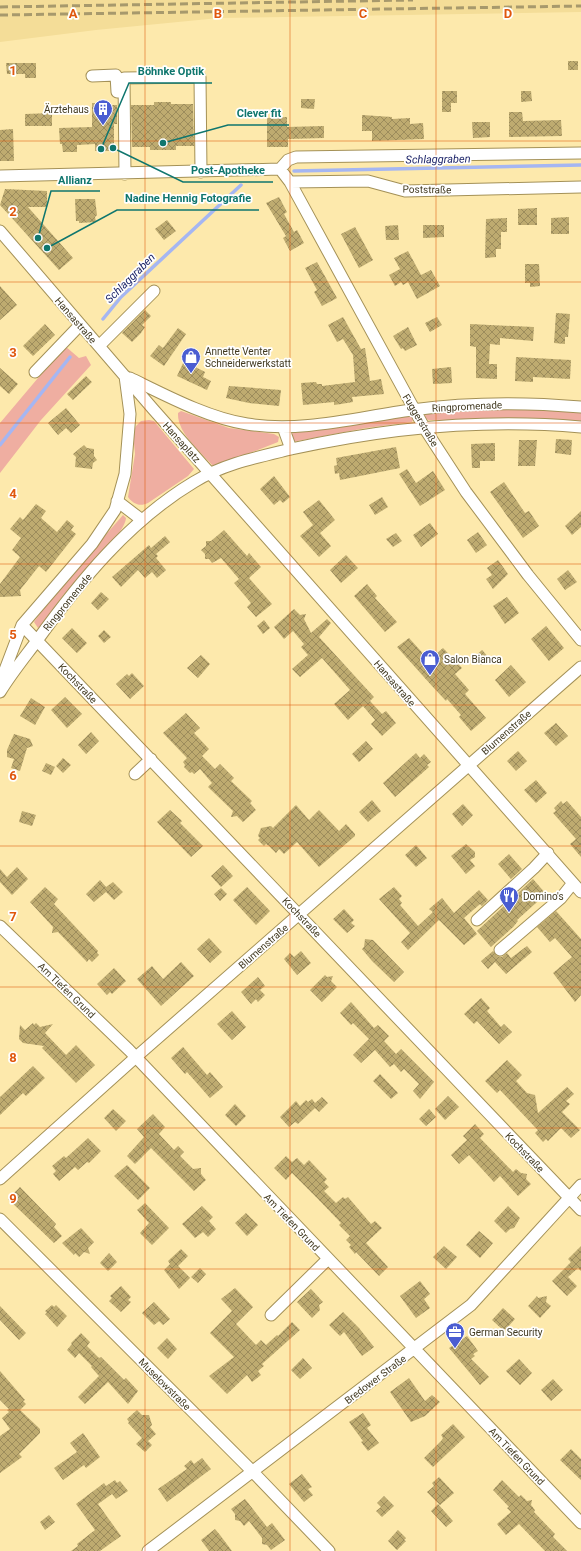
<svg xmlns="http://www.w3.org/2000/svg" width="581" height="1551" font-family="Roboto,sans-serif">
<defs>
<pattern id="building-cross-hatch" width="8" height="8" patternUnits="userSpaceOnUse"><rect width="8" height="8" fill="#beab70"/><path d="M0 0l8 8M0 8l8-8" fill="none" stroke="#9c8c5c"/></pattern>
</defs>
<rect width="100%" height="100%" fill="#fde9ac"/>
<!-- built -->
<path fill="#f4dd98" d="M0 0H581V12L219 18 96 30 0 42Z"/>
<!-- green -->
<path fill="#efaea1" d="M65 346 79 358 86 356 91 365 41 420 0 473V423Z
M490 407 581 411V422L540 419 429 420 425 419V412Z
M181 411 229 428 274 434 279 437 278 442 214 467C201 452 177 433 178 413Z
M410 413 414 418 412 422 366 428 292 442 290 435 293 433Z
M149 420 154 421 194 469 188 476 148 503C140 507 133 504 128 497L135 454 133 432 136 426 141 421Z
M123 515 126 518C125 535 74 583 61 598 54 607 48 617 41 626L38 628 34 622 54 594Z"/>
<g fill="none" stroke-linecap="round" stroke-linejoin="round">
<!-- stream -->
<path stroke="#a5b6f2" stroke-width="3.5" d="M294 171 581 165
M103 319 121 297 241 185
M0 445 70 357"/>
</g>
<!-- building -->
<path fill="url(#building-cross-hatch)" d="M568 61H578V70H568Z
M6 63H36V78H25V74H7Z
M442 91H457V103H451V112H442Z
M521 91H531L532 101 521 102Z
M301 99H315L314 109 301 108Z
M154 102H171V104H193L194 146H176V150H150V147H132L131 105H154Z
M92 103H111V105H117V124H114V151H95V144L77 145V152H63L62 144H60L59 128 92 127Z
M509 112H522L523 121 561 120 562 136 509 137Z
M52 113V126H25V114Z
M362 115 392 117V119L410 118V124L423 123 424 139 372 141V131H362Z
M287 117V127L324 126V138L288 139V147H267V118Z
M472 122H490V137L473 138Z
M13 129 14 161H0V130Z
M5 189 47 191V207H28L73 258 59 270 0 205Z
M279 197 287 212 284 214 294 232 297 230 304 243 290 251 283 238 286 236 266 203Z
M75 199H95L97 215 95 217 96 222 79 223V221H76Z
M537 208V225H518V209Z
M569 217V234H551V218Z
M507 218V232H501V249H496V257L485 258 486 219Z
M167 220 176 231 164 240 155 229Z
M398 225 399 240H386L385 226Z
M423 225H444V237L423 238Z
M355 227 373 260 359 268 341 234Z
M408 251 421 275 431 270 440 286 417 299 408 282 403 285 401 282 395 286 389 275 400 269 394 258Z
M317 262 337 298 322 306 314 292 317 290 305 268Z
M525 264H539L540 286 530 287V283H525Z
M0 286 17 305 0 320Z
M145 310 151 316 142 325 145 327 141 333 132 342 122 333Z
M556 313 570 314 568 337H565V344L554 343Z
M343 317 361 349 365 348 370 381 381 379 384 394 352 397 353 402 341 404 334 405V402L303 405 301 383 316 382 317 384H322V386L355 382 353 355 343 339 337 342 328 325Z
M437 317 442 325 430 332 425 323Z
M45 324 55 335 33 356 23 346Z
M470 324 534 327 533 341 500 338V345L490 344 489 364H497V379L476 378V347L470 346Z
M408 327 417 345 405 351 403 348 401 349 393 336Z
M178 328 186 334 164 366 150 356 159 345 163 348Z
M516 357 571 360 570 379 533 377V382L515 381Z
M184 361 205 372 203 377 211 381 207 390 177 376Z
M451 367 452 383 433 384 432 369Z
M0 368 18 384 9 394 0 386Z
M86 376 92 382 73 400 67 394Z
M229 386 281 390 279 406 249 403 226 398Z
M66 408 80 425 71 433 66 428 58 435 48 423Z
M556 439 572 440 571 455 555 453Z
M519 440H537L535 466H518Z
M495 443V461H480V468H472L471 444Z
M84 445 87 448 94 449V456L97 460 93 463 92 469 75 467 76 457 73 454Z
M396 447 400 468 340 480 339 473 335 474 334 466 337 465 336 458Z
M407 469 416 483 433 471 445 490 420 506 399 474Z
M274 476 290 497 283 503 280 500 274 505 260 489Z
M504 482 525 513 529 511 539 526 523 538 490 492Z
M382 497 388 507 375 515 369 505Z
M319 500 335 520 320 533 331 546 319 557 300 536 313 525 303 512Z
M36 504 46 511 41 518 57 532 67 520 74 526 71 530 76 534 46 572 39 566 20 590 21 596 0 597V584L20 557 12 550 21 538 10 529 20 517 23 520Z
M581 511V527L572 535 565 526Z
M430 523 438 534 421 547 413 535Z
M224 530 247 556 249 553 261 567 249 578 272 604 256 617 247 607 251 603 234 583 239 579 221 558 212 563 209 559H205V554L201 550 206 546V541H211Z
M478 532 487 545 476 553 467 540Z
M396 533 402 541 393 547 386 539Z
M165 536 170 542 156 554 158 556 156 558 166 570 157 578 152 572 145 578 138 570 121 587 112 577 149 545 151 548Z
M346 555 358 568 341 583 330 570Z
M498 560 508 574 493 589 486 579 492 575 487 568Z
M568 570 577 582 565 590 557 579Z
M367 584 377 596 375 598 397 622 385 632 354 596Z
M101 592 109 599 98 610 91 603Z
M507 597 519 613 505 624 493 606Z
M294 609 300 615 306 614 304 619 311 633 327 619 331 623 319 637 374 697 370 701 382 714 386 711 396 723 382 736 371 724 375 720 363 706 348 720 334 704 350 690 322 658 300 677 292 669 308 655 301 647 304 644 293 631 284 639 274 627Z
M264 620 270 628 263 634 257 626Z
M546 626 564 648 549 661 531 639Z
M72 628 87 643 77 653 62 638Z
M104 630 111 637 104 643 98 636Z
M409 638 429 660 443 648 462 668 455 674 469 690 465 694 486 718 471 731 459 717 461 715 447 699 446 701 432 686 397 647Z
M482 650 489 658 481 665 474 657Z
M201 655 210 664 198 678 187 668Z
M511 665 526 682 509 697 495 680Z
M132 673 144 686 130 699 116 684 127 674 129 676Z
M65 697 82 714 67 728 51 710Z
M31 698 45 707 35 725 20 716Z
M186 713 200 728 194 733 209 749 202 756 215 769 220 764 234 778 231 781 252 801 250 803 256 810 243 822 237 816 231 817 233 811 208 787 212 783 200 769 194 774 192 772 190 773 184 767 185 765 183 762 187 758 163 733Z
M556 723 568 736 556 746 544 733Z
M91 732 99 741 86 754 78 745Z
M14 734 30 739 33 746 27 748 20 771 11 768 14 759 7 757V750Z
M366 741 373 749 359 762 352 754Z
M518 751 527 761 516 771 507 761Z
M416 753 420 758 424 754 431 762 427 765 429 767 395 797 383 783Z
M63 758 71 765 63 773 56 766Z
M46 763 55 767 51 775 42 771Z
M536 780 547 793 536 803 524 790Z
M372 800 381 811 368 822 359 812Z
M561 801 563 804 567 801 581 817V857L570 844 576 839 553 813 556 811 554 808Z
M463 804 473 815 462 826 452 814Z
M296 805 309 820 319 810 339 831 346 824 355 834V836L319 867 297 842 284 854 279 849 276 853 269 846 266 844 264 846 258 840 260 838 258 836 261 828 271 826 273 828Z
M170 810 182 821 180 823 203 846 191 857 157 822Z
M22 811 36 815 32 826 19 822Z
M466 844 475 852V857L470 860 475 866 466 874 451 856Z
M416 845 427 858 416 867 405 855Z
M509 854 522 869 511 879 498 864Z
M223 865 233 876 221 887 211 876Z
M17 867 28 879 12 895 0 882V869L7 877Z
M533 879 546 894 517 920 518 921 513 927 491 947 477 931Z
M100 880 106 887 113 882 123 892 114 900 106 892 94 902 86 894Z
M45 887 58 899 54 904 98 951 97 953 99 955 92 962 89 959 87 962 58 932 52 933 53 927 30 902Z
M247 887 270 911 256 925 233 900Z
M394 887 402 896 399 899 402 903 400 905 418 926 433 912 429 909 442 898 454 913 479 890 488 900 482 906 480 904 464 918 477 934 464 945 439 920 408 950 401 942 410 933 379 899Z
M221 888 227 894 220 901 214 894Z
M344 909 354 920 351 923 355 926 347 933 333 919Z
M556 911 581 939V995L575 1002 553 973 572 957 555 938 550 942 537 927Z
M209 938 222 952 210 963 197 949Z
M365 939 373 940 404 972 394 982 372 961 362 949 364 947Z
M527 946 532 952 506 974 495 962 488 969 481 961 493 951 497 956 502 957 507 953 511 958Z
M301 951 311 963 297 975 284 959 290 953 294 957Z
M181 962 194 976 161 1006 137 979 152 966 163 979Z
M114 968 126 981 112 994 110 992 107 995 97 984Z
M325 975 327 977 333 976 331 981 337 987 322 1002 310 990Z
M258 977 265 986 260 990 265 995 258 1002 256 999 251 1004 241 992Z
M481 998 490 1008 487 1011 501 1027 504 1024 512 1032 499 1044 477 1021 474 1024 464 1014Z
M351 1002 374 1028 378 1025 389 1036 384 1041 396 1054 401 1049 434 1082 420 1099 413 1091 419 1084 404 1069 401 1072 394 1064 390 1067 375 1050 361 1063 353 1055 369 1039 353 1023 351 1025 340 1013Z
M232 1011 246 1027 232 1040 217 1024Z
M33 1023 34 1025 36 1023 40 1027 53 1024 45 1033 66 1055 76 1045 95 1065 76 1083 42 1048 44 1046 23 1043 19 1039 20 1025 25 1030Z
M183 1047 207 1075 210 1072 223 1087 210 1098 187 1072 185 1074 171 1058Z
M507 1060 522 1075 516 1081 527 1093 535 1095 538 1113 567 1087 574 1094 566 1101 570 1104 562 1112 580 1130 571 1138 561 1128 548 1141 546 1139 543 1142 535 1133 538 1130 535 1127 500 1090 497 1093 485 1081Z
M33 1066 45 1078 26 1096 23 1093 0 1115V1097Z
M380 1074 398 1093 391 1099 373 1081Z
M448 1096 459 1107 445 1120 435 1109Z
M322 1097 328 1103 319 1112 315 1108 298 1124 295 1122 289 1127 280 1117 296 1101 300 1106 306 1100 308 1102 312 1099 315 1103Z
M235 1104 246 1116 236 1126 225 1115Z
M113 1109 126 1121 116 1131 104 1118Z
M429 1109 436 1117 426 1126 419 1119Z
M153 1114 165 1127 159 1134 174 1150 178 1146 184 1152 180 1156 193 1169 201 1168V1174L206 1180 194 1191 151 1148 135 1164 127 1156 144 1137 137 1129Z
M475 1124 484 1134 480 1138 513 1172 516 1169 521 1173 527 1174 526 1179 531 1184 518 1196 500 1176 494 1182 469 1155 459 1164 451 1155 467 1140 463 1136Z
M88 1138 101 1151 89 1163 87 1162 78 1170 75 1167 59 1181 53 1174 56 1171 52 1166 64 1156 66 1158Z
M286 1156 292 1162 297 1158 304 1165 309 1160 327 1179 324 1182 329 1187 324 1191 336 1203 343 1197 345 1199 348 1197 371 1224 375 1221 382 1228 366 1243 388 1267 379 1276 356 1252 355 1254 349 1247 351 1245 346 1240 350 1236 339 1225 341 1223 317 1198 292 1173 286 1180 274 1168Z
M127 1165 150 1188 138 1200 114 1176Z
M20 1187 56 1224 54 1227 62 1236 54 1243 8 1199Z
M145 1203 169 1228 152 1245 140 1233 149 1223 137 1210Z
M202 1206 213 1217 209 1221 216 1229 208 1237 203 1232 195 1238 182 1224Z
M508 1206 520 1218 514 1228 510 1229 506 1233 494 1221Z
M246 1213 258 1225 247 1236 235 1223Z
M81 1228 94 1242 88 1248 90 1254 84 1252 79 1257 75 1253 74 1255 62 1243Z
M479 1231 493 1243 480 1258 466 1245Z
M444 1246 457 1257 446 1269 433 1257Z
M581 1246V1271L578 1268 568 1277 577 1286 567 1296 552 1281 571 1262 568 1259Z
M181 1249 188 1256 178 1266 190 1278 179 1289 164 1270 170 1264 168 1261Z
M109 1253 117 1262 108 1271 100 1263Z
M200 1268 206 1274 198 1283 191 1277Z
M420 1281 430 1294 424 1299 430 1308 416 1318 400 1296Z
M121 1286 131 1297 128 1300 131 1302 121 1312 109 1301 112 1298 110 1296Z
M235 1288 253 1307 236 1324 256 1345 261 1340 266 1345 277 1335 278 1336 292 1322 300 1330 262 1364 264 1366 258 1371 261 1375 252 1382 247 1375 227 1394 209 1376 234 1357 210 1333 232 1311 221 1299Z
M311 1289 323 1302 319 1305 320 1310 312 1318 297 1302Z
M537 1296 538 1298 547 1296 546 1302 551 1306 540 1318 528 1306Z
M154 1302 170 1319 163 1325 159 1321 154 1325 142 1313Z
M52 1305 54 1307 56 1305 67 1316 57 1327 45 1314 47 1313 45 1311Z
M0 1306 26 1333 19 1340 0 1320Z
M503 1308 515 1319 504 1331 492 1320Z
M343 1312 359 1328 374 1347 362 1356 344 1332 340 1336 329 1325Z
M81 1333 90 1342 87 1346 99 1358 101 1357 124 1380 126 1378 138 1391 128 1404 108 1382 85 1404 78 1397 99 1376 91 1367 92 1366 79 1353 75 1358 67 1350 72 1344 71 1343Z
M467 1336 478 1351 473 1354 475 1356 471 1359 489 1377 480 1385 449 1348Z
M167 1338 177 1349 168 1359 157 1348Z
M303 1358 312 1368 300 1379 291 1370Z
M519 1359 532 1373 520 1385 506 1371Z
M0 1371 25 1400 23 1401 26 1404 20 1410 40 1429V1433L19 1454 22 1457 0 1473V1436L10 1429 2 1418 9 1412 7 1410 9 1409 0 1400Z
M409 1378 425 1401 432 1395 440 1402 425 1416 411 1422 390 1392Z
M553 1379 563 1390 551 1401 541 1390Z
M137 1410 142 1415H149L152 1425 150 1427 156 1434 148 1441 152 1445 145 1452 136 1444 142 1438 128 1423 129 1422 127 1419Z
M363 1413 371 1425 367 1428 379 1443 368 1451 361 1442 363 1441 349 1422Z
M453 1424 465 1437 433 1467 424 1458 441 1441 443 1438 441 1435Z
M83 1433 100 1457 86 1468 84 1465 63 1480 54 1468 77 1452 70 1443Z
M571 1449 581 1459V1480L560 1460Z
M202 1458 211 1469 167 1502 158 1489 187 1469 184 1466 191 1460 194 1464Z
M302 1474 312 1487 308 1489 313 1495 304 1502 289 1484Z
M439 1477 454 1493 440 1505 427 1492 434 1486 432 1483Z
M115 1480 117 1483 120 1481 128 1491 116 1499 112 1494 98 1504 121 1536 100 1551H71L78 1546 77 1544 95 1530 76 1504 104 1483 106 1486Z
M502 1480 519 1497 521 1495 527 1501 532 1500 531 1505 535 1510 534 1512 555 1534 553 1537 567 1551H545L519 1524 506 1535 497 1524 511 1512 507 1508 509 1507 493 1490Z
M384 1496 394 1506 382 1517 376 1511 381 1507 377 1503Z
M245 1499 267 1527 272 1523 285 1540 271 1550 267 1545 262 1544V1538L249 1521 244 1526 240 1521 235 1520V1514L231 1509Z
M438 1504 453 1521 446 1527 431 1511Z
M49 1515 55 1522 45 1530 40 1522Z
M215 1529 220 1535 232 1551H209L201 1540Z
M398 1530 406 1538 404 1540 406 1541 397 1550 388 1541Z"/>
<g fill="none" stroke-linecap="round" stroke-linejoin="round">
<defs>
<path id="minor" d="M92 76 116 75 117 92
M280 169 290 182 425 429 466 492 528 575 581 640
M125 174 124 78 200 77 201 172
M0 176 280 169 288 160 296 157 581 153
M290 182 368 181 405 191 581 187
M0 231 153 409 581 892
M99 346 154 291
M35 372 80 325
M130 378C165 395 208 418 247 424 302 433 358 417 412 410 469 402 524 402 581 407
M283 427 291 449
M117 501 142 520
M22 625 581 1210
M0 683 22 625 92 544 115 510 125 474 130 414 125 376
M0 692C11 674 24 658 36 642 80 581 129 521 194 482 223 464 258 457 291 449 386 428 484 418 581 427
M135 774 151 759
M477 920 534 868 548 853
M0 926 129 1050 581 1523
M500 950 561 898 573 883
M0 1179 136 1057 581 667
M0 1219 252 1471 329 1551
M271 1315 328 1259
M148 1551 471 1305 581 1185"/>
</defs>
<!-- minor casing -->
<use href="#minor" stroke="#a49157" stroke-width="13"/>
<!-- minor -->
<use href="#minor" stroke="#fff" stroke-width="11"/>
<!-- rail -->
<path stroke="#a7996c" stroke-width="3" stroke-dasharray="8 4" stroke-linecap="butt" d="M0 7 413 0
M0 15 581 6"/>
</g>
<!-- grid -->
<path fill="none" stroke="#e0570d" stroke-width="1" stroke-opacity="0.55" d="M145 0V1551M290 0V1551M436 0V1551M0 141H581M0 282H581M0 423H581M0 564H581M0 705H581M0 846H581M0 987H581M0 1128H581M0 1269H581M0 1410H581"/>
<!-- icons -->
<defs>
<symbol id="building-pin" viewBox="-11 -11 22 30"><path d="M0 17L-7.5 6A9.5 9.5 0 1 1 7.5 6Z" fill="#4a5dd1" stroke="#fff"/><path d="M-4-6H4V6H1V3H-1V6H-4ZM-2.5-4.3h1.7v1.8h-1.7ZM.8-4.3h1.7v1.8H.8ZM-2.5-1h1.7V.8h-1.7ZM.8-1h1.7V.8H.8Z" fill="#fff"/></symbol>
<symbol id="shop-pin" viewBox="-11 -11 22 30"><path d="M0 17L-7.5 6A9.5 9.5 0 1 1 7.5 6Z" fill="#4a5dd1" stroke="#fff"/><path d="M-5-2.5h2.3a2.7 3.5 0 0 1 5.4 0H5L5.5 6h-11ZM-1.5-2.5h3a1.5 2.3 0 0 0-3 0Z" fill="#fff"/></symbol>
<symbol id="restaurant-pin" viewBox="-11 -11 22 30"><path d="M0 17L-7.5 6A9.5 9.5 0 1 1 7.5 6Z" fill="#4a5dd1" stroke="#fff"/><path d="M-5-6h1v4h1v-4h1v4h1v-4h1v5L-1.5 .5V6h-2V.5L-5-1ZM5-6V6H3V1.5H1.5Q1.5-4 5-6Z" fill="#fff"/></symbol>
<symbol id="office-pin" viewBox="-11 -11 22 30"><path d="M0 17L-7.5 6A9.5 9.5 0 1 1 7.5 6Z" fill="#4a5dd1" stroke="#fff"/><path d="M-6-3h4V-5.5h4V-3h4V5H-6ZM-1-4.5V-3h2v-1.5ZM-6 0V1H6V0Z" fill="#fff"/></symbol>
</defs>
<g fill-rule="evenodd">
<use href="#building-pin" x="92" y="98" width="22" height="30"/>
<use href="#shop-pin" x="180" y="346" width="22" height="30"/>
<use href="#shop-pin" x="419" y="648" width="22" height="30"/>
<use href="#restaurant-pin" x="498" y="885" width="22" height="30"/>
<use href="#office-pin" x="444" y="1321" width="22" height="30"/>
</g>
<g text-anchor="middle" stroke-width="3.5" stroke-linejoin="round" paint-order="stroke">
<!-- poi labels -->
<g font-size="10" fill="#413920" stroke="#fff" text-anchor="start">
<text x="89" y="113" text-anchor="end">Ärztehaus</text>
<text x="205" y="355">Annette Venter<tspan x="205" dy="12">Schneiderwerkstatt</tspan></text>
<text x="444" y="663">Salon Bianca</text>
<text x="523" y="900">Domino's</text>
<text x="469" y="1336">German Security</text>
</g>
<!-- street labels -->
<g font-size="10" fill="#413920" stroke="#fff">
<text transform="translate(427 189) rotate(1)" y="4">Poststraße</text>
<text transform="translate(76 320) rotate(49)" y="4">Hansastraße</text>
<text transform="translate(467 406) rotate(-3)" y="4">Ringpromenade</text>
<text transform="translate(421 420) rotate(59)" y="4">Fuggerstraße</text>
<text transform="translate(182 442) rotate(48)" y="4">Hansaplatz</text>
<text transform="translate(67 602) rotate(-51)" y="4">Ringpromenade</text>
<text transform="translate(78 683) rotate(46)" y="4">Kochstraße</text>
<text transform="translate(395 683) rotate(49)" y="4">Hansastraße</text>
<text transform="translate(506 732) rotate(-41)" y="4">Blumenstraße</text>
<text transform="translate(302 917) rotate(46)" y="4">Kochstraße</text>
<text transform="translate(263 946) rotate(-41)" y="4">Blumenstraße</text>
<text transform="translate(67 990) rotate(44)" y="4">Am Tiefen Grund</text>
<text transform="translate(525 1152) rotate(46)" y="4">Kochstraße</text>
<text transform="translate(292 1222) rotate(46)" y="4">Am Tiefen Grund</text>
<text transform="translate(375 1379) rotate(-37)" y="4">Bredower Straße</text>
<text transform="translate(165 1384) rotate(45)" y="4">Muselowstraße</text>
<text transform="translate(517 1456) rotate(46)" y="4">Am Tiefen Grund</text>
</g>
<!-- water labels -->
<g font-size="11" font-style="italic" fill="#1d2569" stroke="#fff">
<text transform="translate(438 159) rotate(-1)" y="4">Schlaggraben</text>
<text transform="translate(130 278) rotate(-45)" y="4">Schlaggraben</text>
</g>
</g>
<g font-size="13" text-anchor="middle" font-weight="bold" fill="#e0570d" stroke="#fff" stroke-width="3.5" stroke-linejoin="round" paint-order="stroke">
<text x="73" y="18">A</text>
<text x="218" y="18">B</text>
<text x="363" y="18">C</text>
<text x="508" y="18">D</text>
<text x="13" y="75">1</text>
<text x="13" y="216">2</text>
<text x="13" y="357">3</text>
<text x="13" y="498">4</text>
<text x="13" y="639">5</text>
<text x="13" y="780">6</text>
<text x="13" y="921">7</text>
<text x="13" y="1062">8</text>
<text x="13" y="1203">9</text>
</g>
<!-- callouts -->
<path fill="none" stroke="#0f766e" stroke-width="1.5" d="M101 149L129 83H212M163 143L228 125H289M113 148L183 182H273M38 238L51 191H100M47 248L117 210H259"/>
<g fill="#0f766e" stroke="#fff" stroke-width="1.5">
<circle cx="101" cy="149" r="4"/>
<circle cx="163" cy="143" r="4"/>
<circle cx="113" cy="148" r="4"/>
<circle cx="38" cy="238" r="4"/>
<circle cx="47" cy="248" r="4"/>
</g>
<g font-size="11" text-anchor="middle" font-weight="bold" fill="#0f766e" stroke="#fff" stroke-width="3.5" stroke-linejoin="round" paint-order="stroke">
<text x="171" y="75">Böhnke Optik</text>
<text x="259" y="117">Clever fit</text>
<text x="228" y="174">Post-Apotheke</text>
<text x="75" y="184">Allianz</text>
<text x="188" y="202">Nadine Hennig Fotografie</text>
</g>
</svg>
